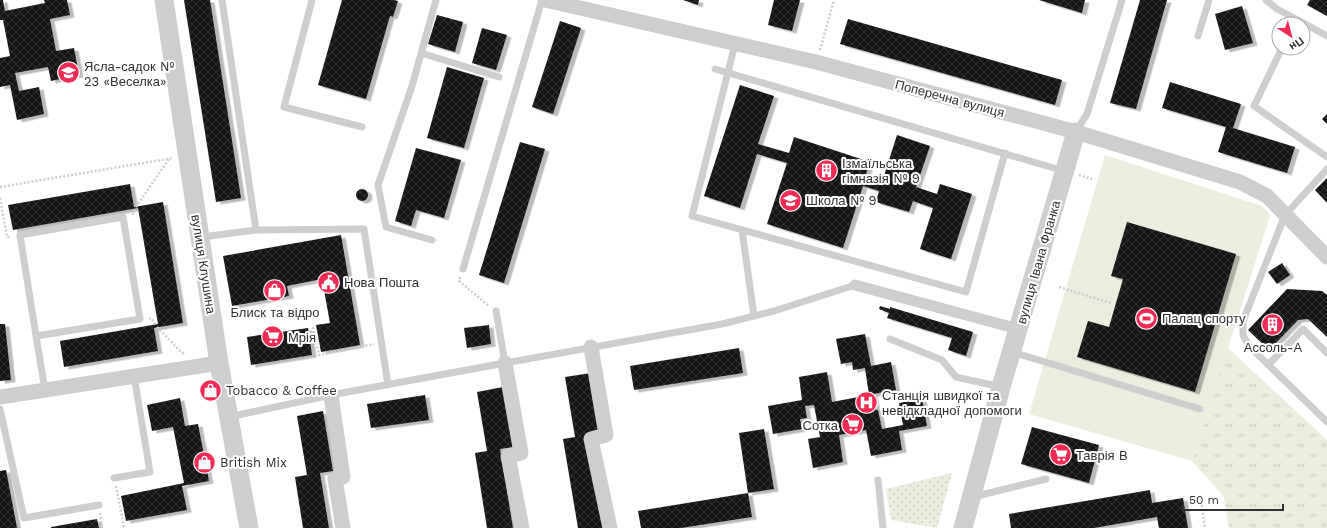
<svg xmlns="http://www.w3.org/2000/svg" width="1327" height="528" font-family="'Work Sans',sans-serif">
<defs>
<pattern id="grass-tufts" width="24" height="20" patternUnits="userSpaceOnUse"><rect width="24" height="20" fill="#e9eede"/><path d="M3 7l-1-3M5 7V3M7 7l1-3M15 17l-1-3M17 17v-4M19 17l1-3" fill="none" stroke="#c8cdbf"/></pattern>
<pattern id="park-dots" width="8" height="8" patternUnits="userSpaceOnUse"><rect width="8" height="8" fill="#e9eede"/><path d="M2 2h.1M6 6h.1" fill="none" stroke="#c8cdbf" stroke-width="1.8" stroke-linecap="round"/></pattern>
<pattern id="building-cross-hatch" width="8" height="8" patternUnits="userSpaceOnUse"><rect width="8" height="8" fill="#181818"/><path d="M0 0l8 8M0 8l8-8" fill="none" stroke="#313131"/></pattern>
<filter id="shadow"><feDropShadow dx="4.5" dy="2.5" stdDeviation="0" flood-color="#0004"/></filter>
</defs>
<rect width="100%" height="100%" fill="#fff"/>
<!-- grass -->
<path fill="url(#grass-tufts)" d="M1227 347 1327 440V528H1229L1224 497 1192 461Z"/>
<!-- park -->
<path fill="url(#park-dots)" d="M952 473 937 528 891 520 886 489Z"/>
<!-- garden -->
<path fill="#e9eede" d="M1105 155 1259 205 1266 210 1270 216 1192 461 1029 414Z"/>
<!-- building -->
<path fill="url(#building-cross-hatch)" filter="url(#shadow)" d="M0 0H3L5 11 45 3 44 0H67L70 15 50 19 56 51 74 48 79 75 51 81 48 67 15 73 19 91 39 87 44 114 17 120 10 85 0 87V58L10 56 3 20H0Z
M184 0H210L241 198 216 202Z
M342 0H394L398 1 393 17 390 16 366 99 318 85Z
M683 0H699L698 5Z
M774 0H800L792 31 768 25Z
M1039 0H1085L1082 13Z
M1140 0H1167L1136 109 1110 103Z
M1310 0H1327V16L1307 5Z
M1242 6 1253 43 1225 50 1215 14Z
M437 15 463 22 455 52 428 44Z
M848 19 1062 80 1055 105 840 44Z
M560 21 581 28 553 114 532 107Z
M482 28 507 35 496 70 472 63Z
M447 67 484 78 464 148 427 138Z
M1170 82 1241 104 1233 128 1295 147 1287 173 1218 152 1226 127 1162 108Z
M740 85 774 96 758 144 789 153 794 137 870 162 865 177 882 182 897 135 930 146 916 187 937 194 940 184 972 194 951 259 920 249 933 208 913 201 909 212 876 202 879 191 863 186 843 248 767 224 787 163 757 154 740 208 704 196Z
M1327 114V124L1322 119Z
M520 142 545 149 504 283 479 275Z
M416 148 461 160 444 218 416 210 411 226 395 221Z
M1327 178V203L1315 190Z
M130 184 134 207 163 202 183 323 154 328 158 351 64 367 60 341 158 324 138 208 13 230 8 205Z
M356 195a6 6 0 1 1 12 0a6 6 0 1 1-12 0Z
M1127 222 1236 254 1195 392 1077 357 1088 321 1109 327 1123 279 1111 276Z
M341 235 360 345 321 352 316 325 330 323 322 279 287 286 289 296 232 306 223 256Z
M1282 263 1290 275 1277 284 1268 272Z
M1287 289 1322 291 1327 295V337L1308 319 1298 320 1269 350 1248 330Z
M880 306 890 309V307L973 332 966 356 948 350 952 338 887 318 889 313 879 309Z
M0 324H5L11 380 0 381Z
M489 325 491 344 467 348 464 328Z
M308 328 312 355 251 365 247 337Z
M865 334 871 366 891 362 896 390 873 394 876 410H878L882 429 903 425 899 403 922 399 927 426 899 431 902 450 871 456 866 430 839 435 843 462 813 468 808 439 820 437 814 405 805 406 807 418 800 419 802 429 773 434 768 406 802 400 799 377 827 372 832 402 869 395 865 368 853 370 852 362 841 364 836 339Z
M739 348 743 373 634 390 630 366Z
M591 373 601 432 587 434 603 528H578L563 439 575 437 565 377Z
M503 387 513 447 500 449 513 528H487L475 453 487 451 477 392Z
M425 395 429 420 371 428 367 404Z
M180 398 185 426 198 424 209 481 182 486 187 510 126 521 121 496 184 483 173 427 152 431 147 405Z
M323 411 333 471 320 473 329 528H303L295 477 307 475 297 416Z
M1032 427 1099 445 1089 483 1021 464Z
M764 429 774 489 748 493 739 433Z
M6 470 15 517 17 528H0V471Z
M1150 490 1152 503 1183 498 1188 528H1159L1157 517 1094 528H1011L1009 514Z
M748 493 752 517 681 528H641L638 511Z
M97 519 99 528H51V527Z"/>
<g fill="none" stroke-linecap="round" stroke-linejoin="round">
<!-- path -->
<path stroke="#cecece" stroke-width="2.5" stroke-dasharray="2 2" stroke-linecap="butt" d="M820 50 834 0
M1079 175 1092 179
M0 187 173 158
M0 198 7 237H10
M136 207 169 159
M132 214H134L136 209
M460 277 459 281 489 306
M1059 287 1111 303
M149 319 151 318 156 325
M157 327 182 353H185
M313 327 319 355 374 344
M116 486 124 527 126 528
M1201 501 1205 528
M100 513 102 528"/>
<!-- service -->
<path stroke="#cecece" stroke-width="7" d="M222 0 256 230
M312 0 284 107 362 127
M1266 0 1277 9 1296 19
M1293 24 1296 19 1327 36
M1198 36 1209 0
M735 44 692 216 966 292 1005 153
M1282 48 1254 106 1327 157
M421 53 499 77
M715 69 1064 171
M1076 131 1087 114 1122 0
M1327 169 1285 215 1243 321V335L1249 346 1327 422
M742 230 754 316
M202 237 256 230 364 229 388 385
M432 240 386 227 378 185 412 86 436 0
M463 269 542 0
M496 311 505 363
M36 336 140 319 123 217 20 235 36 336 45 390
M890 339 942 360 956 377 1001 387
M1012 352 1200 409
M1268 365 1303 329 1327 353
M0 409 24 518 99 505
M229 417 331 395 505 363 722 324 774 311 855 285
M114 478 150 472 134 376
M878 480 883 528
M973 497 1046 479"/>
<!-- pedestrian -->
<path stroke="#cecece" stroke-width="11" d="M855 285 1018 329"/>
<!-- minor -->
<path stroke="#cecece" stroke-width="15" d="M545 0 816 62 1076 132 1240 182 1267 196 1327 257
M591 347 606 435 591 439 610 528
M505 363 521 453 508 456 522 528
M331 395 343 477 335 479 343 528
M0 397 219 363"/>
<!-- tertiary -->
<path stroke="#cecece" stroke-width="19" d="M164 0 219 363 249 528
M963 528 1001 387 1076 132"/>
</g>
<!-- icons -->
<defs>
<symbol id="school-disc" viewBox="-11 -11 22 22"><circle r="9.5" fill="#f02b55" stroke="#fff"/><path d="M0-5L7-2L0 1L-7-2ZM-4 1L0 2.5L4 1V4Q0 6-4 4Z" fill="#fff"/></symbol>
<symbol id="building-disc" viewBox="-11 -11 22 22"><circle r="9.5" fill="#f02b55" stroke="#fff"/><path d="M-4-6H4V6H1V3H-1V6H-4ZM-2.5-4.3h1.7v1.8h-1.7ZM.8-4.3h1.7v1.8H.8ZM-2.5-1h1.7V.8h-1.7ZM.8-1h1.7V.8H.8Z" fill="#fff"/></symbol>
<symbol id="civic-disc" viewBox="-11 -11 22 22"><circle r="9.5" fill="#f02b55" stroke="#fff"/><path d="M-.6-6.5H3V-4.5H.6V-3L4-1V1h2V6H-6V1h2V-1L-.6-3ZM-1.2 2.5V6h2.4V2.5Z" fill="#fff"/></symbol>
<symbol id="shop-disc" viewBox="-11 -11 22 22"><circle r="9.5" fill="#f02b55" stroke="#fff"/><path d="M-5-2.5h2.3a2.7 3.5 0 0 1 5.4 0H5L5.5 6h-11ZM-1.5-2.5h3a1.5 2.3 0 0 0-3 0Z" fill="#fff"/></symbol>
<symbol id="stadium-disc" viewBox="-11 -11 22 22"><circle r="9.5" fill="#f02b55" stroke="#fff"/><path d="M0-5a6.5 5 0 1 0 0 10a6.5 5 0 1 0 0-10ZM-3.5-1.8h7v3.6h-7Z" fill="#fff"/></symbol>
<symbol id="supermarket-disc" viewBox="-11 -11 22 22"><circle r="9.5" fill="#f02b55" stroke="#fff"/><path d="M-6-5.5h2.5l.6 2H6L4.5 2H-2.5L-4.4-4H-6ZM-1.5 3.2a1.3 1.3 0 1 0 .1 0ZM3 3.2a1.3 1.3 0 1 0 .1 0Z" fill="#fff"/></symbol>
<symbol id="hospital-disc" viewBox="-11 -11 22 22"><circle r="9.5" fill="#f02b55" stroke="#fff"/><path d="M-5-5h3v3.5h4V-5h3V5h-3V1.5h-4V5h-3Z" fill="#fff"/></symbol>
</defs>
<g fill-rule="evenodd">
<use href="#school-disc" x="56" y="60" width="25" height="25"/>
<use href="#building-disc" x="814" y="158" width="25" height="25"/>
<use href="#school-disc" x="778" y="188" width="25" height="25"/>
<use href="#civic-disc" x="316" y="270" width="25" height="25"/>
<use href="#shop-disc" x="262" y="278" width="25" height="25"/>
<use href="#stadium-disc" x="1134" y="306" width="25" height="25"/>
<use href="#building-disc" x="1260" y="312" width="25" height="25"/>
<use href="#supermarket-disc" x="260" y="324" width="25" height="25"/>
<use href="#shop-disc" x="198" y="378" width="25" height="25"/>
<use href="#hospital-disc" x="854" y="390" width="25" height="25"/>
<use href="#supermarket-disc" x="840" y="412" width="25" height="25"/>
<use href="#supermarket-disc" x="1048" y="442" width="25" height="25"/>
<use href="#shop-disc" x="192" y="450" width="25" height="25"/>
</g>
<g text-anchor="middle" stroke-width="4" stroke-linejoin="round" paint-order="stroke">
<!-- poi labels -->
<g font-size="13" fill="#313131" stroke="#fff" text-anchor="start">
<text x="84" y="71">Ясла-садок №<tspan x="84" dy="15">23 «Веселка»</tspan></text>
<text x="842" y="168">Ізмаїльська<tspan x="842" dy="15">гімназія № 9</tspan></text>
<text x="806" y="205">Школа № 9</text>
<text x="344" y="287">Нова Пошта</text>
<text x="275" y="317" text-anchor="middle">Блиск та відро</text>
<text x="1162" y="323">Палац спорту</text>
<text x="288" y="342">Мрія</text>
<text x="1273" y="352" text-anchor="middle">Ассоль-А</text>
<text x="226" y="395">Tobacco &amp; Coffee</text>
<text x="882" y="400">Станція швидкої та<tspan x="882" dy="15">невідкладної допомоги</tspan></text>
<text x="838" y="430" text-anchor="end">Сотка</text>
<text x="1076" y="460">Таврія В</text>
<text x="220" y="467">British Mix</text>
</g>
<!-- street labels -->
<g font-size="13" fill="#313131" stroke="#fff">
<text transform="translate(950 98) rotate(15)" y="5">Поперечна вулиця</text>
<text transform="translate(1038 262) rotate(-74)" y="5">вулиця Івана Франка</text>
<text transform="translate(204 264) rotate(81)" y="5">вулиця Клушина</text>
</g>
</g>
<!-- north arrow -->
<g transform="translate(1291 36) rotate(144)"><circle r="19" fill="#ffffff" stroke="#adadad"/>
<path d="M0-3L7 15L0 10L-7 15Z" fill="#f02b55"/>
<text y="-6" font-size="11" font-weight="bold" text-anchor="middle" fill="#313131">Пн</text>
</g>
<!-- scale -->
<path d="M1183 504v6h100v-6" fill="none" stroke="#313131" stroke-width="2"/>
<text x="1189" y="504" font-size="12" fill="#313131" stroke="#ffffff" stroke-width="3" paint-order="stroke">50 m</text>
</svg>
